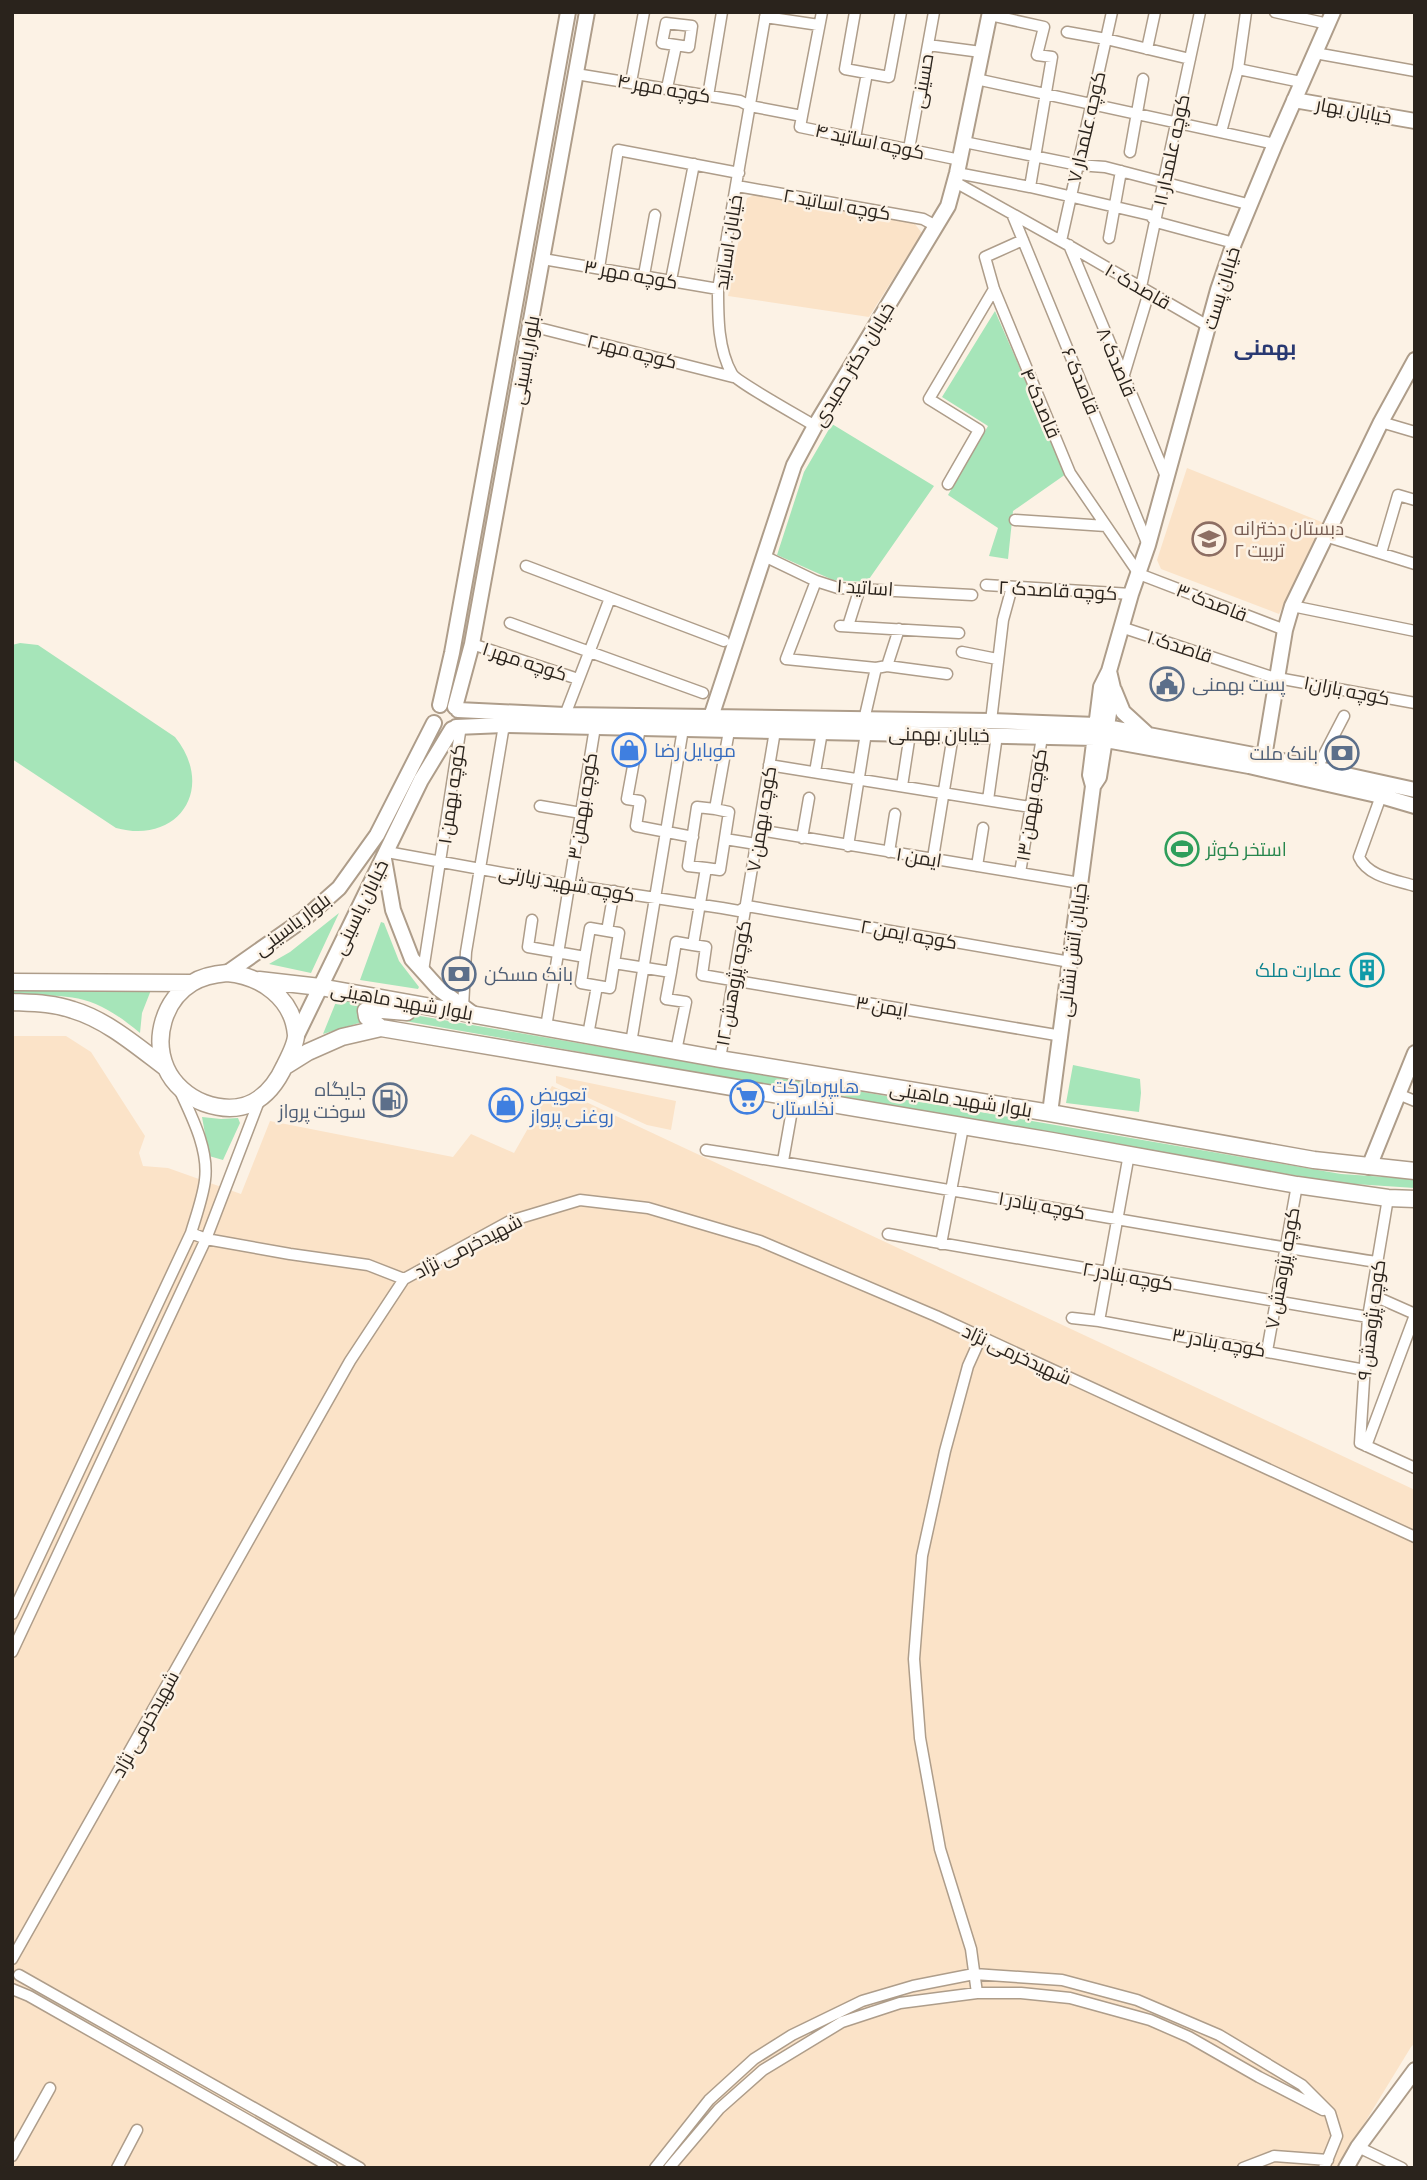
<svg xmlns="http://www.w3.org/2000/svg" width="1427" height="2180" font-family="'Crimson Pro',Cairo,serif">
<rect width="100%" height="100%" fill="#fcf2e5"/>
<!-- built -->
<path fill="#fbe3c8" d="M754 195 914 223 922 233 869 317 728 296 747 198Z
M1187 468 1324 523 1279 614 1161 569 1157 560Z
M12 1036H66L91 1052 145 1136 139 1153 143 1166 168 1168 241 1194 270 1121 453 1157 471 1134 514 1153 552 1086 1415 1490V2043L1411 2047 1337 2168H12Z
M556 1076 676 1101 671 1130 647 1125 556 1083Z"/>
<!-- green -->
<path fill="#a6e5b9" d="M995 311 1066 474 1013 511 1008 559 989 556 998 528 948 495 988 426 942 397Z
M832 424 934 486 867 582 833 580 777 555 804 472Z
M20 643 38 645 175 737C216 788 179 845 116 828L12 759V645Z
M339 913 311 973 269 964 290 952Z
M381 922 384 923 399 961 419 987 418 989 360 980Z
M12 987 151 990 142 1013 140 1033C91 992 72 996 12 995Z
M338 997 366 1003 359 1012 362 1022 323 1034Z
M371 1015 408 1018 420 1016 1341 1174 1415 1179V1188L1339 1183 693 1072Z
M1073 1065 1140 1079 1141 1093 1139 1112 1066 1103Z
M202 1117 221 1119 238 1118 240 1123 223 1160 209 1156Z"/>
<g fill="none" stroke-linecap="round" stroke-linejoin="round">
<defs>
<path id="street" d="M766 12 718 289C718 318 718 349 732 374 737 382 802 418 815 426
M855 12 845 69 889 77 901 12
M1275 12 1328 24
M990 15 1044 27 1037 55 1052 57 1030 187
M765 17 819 25
M666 23 692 26 689 47 662 43Z
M1067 32 1106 39 1190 59
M928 45 981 52
M1147 49 1155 12
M1315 53 1415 71
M1238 69 1301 82
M576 74 740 101 750 106 802 116 800 127 960 160
M976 79 1275 144
M631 82 644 12
M667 88 676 46
M708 96 722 12
M802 116 822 12
M1221 132 1238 69 1246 12
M855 138 867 73
M964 142 1078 165 1105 167 1251 205
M909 149 934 12
M1130 152 1143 79
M957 173 1030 187 1150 215 1156 222 1234 243
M955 182 1068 245 1208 326
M737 186 923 219 936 226
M1013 216 1148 545
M1109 238 1121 171
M1023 240 985 257 994 289 1070 473 1139 574 1285 630
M1061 241 1112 12
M1069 245 1167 479
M543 259 718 289
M599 268 618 150 739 173
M644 275 655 215
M671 280 694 164
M1141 287 1200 12
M531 326 733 377
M1123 378 1149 292
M1381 422 1415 432
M948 484 979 430 929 399 994 289
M1015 520 1106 526
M1325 536 1415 564
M1381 553 1398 495 1415 500
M764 556 816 581 838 588 972 595
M526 566 724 641
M816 581 786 659 876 668 887 666 947 674
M986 585 1131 594
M1292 606 1415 631
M510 623 703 693
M840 626 959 633
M848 626 860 588
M1121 627 1272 677 1415 703
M472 644 578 679
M962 652 997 659
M887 666 899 629
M565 715 610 598
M864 720 876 668
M991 721 1003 620 1012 587
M640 728 627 799 640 801 636 826 693 837
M729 731 715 809 697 807 688 866 706 868 693 945 706 947 702 975 1062 1036
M769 765 1030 807
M1317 768 1344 716
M815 772 822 732
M902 786 910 734
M1381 796 1359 857C1368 877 1396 880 1415 886
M988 800 997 735
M540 806 581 813
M759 830 1080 883
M802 838 809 798
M725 839 756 844
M848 846 866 733
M387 852 569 885 722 908 739 911 747 906
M889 852 895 814
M933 858 953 735
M977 866 983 828
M706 868 720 870 729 812 715 809
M1020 873 1042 737
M747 906 1070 962
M532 920 528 947 585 957 581 983 610 988 614 963
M607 931 614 891
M585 957 590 928 619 933 614 963 671 972 676 942 693 945
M423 971 461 726
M671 972 666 999 686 1002 676 1051
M463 1007 466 952 504 725
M546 1027 595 727
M588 1035 597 986
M631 1043 683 729
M720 1059 775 731
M1398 1094 1415 1101
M706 1150C930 1184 1153 1228 1377 1262
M783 1161 794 1099
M1388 1198 1368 1317 1360 1443 1415 1468
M191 1233 206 1239 290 1254 368 1265 404 1279
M888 1234 1368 1317
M941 1244 963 1127
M1372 1295 1415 1314
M1072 1318 1099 1321 1365 1370
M1099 1321 1129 1154
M1267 1351 1297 1185
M1366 1446 1415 1315
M12 1614 191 1233C196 1216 203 1197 205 1180 209 1150 192 1117 180 1091
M12 1652 206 1239 259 1101
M12 1959 350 1361 404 1279 510 1221 580 1200 648 1208 760 1241 936 1316 1415 1537
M19 1975 360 2168
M12 1989 29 1996 332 2168
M977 1993 971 1949 940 1849 920 1738 914 1659 922 1556 945 1451 968 1366 981 1337
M1358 2147 1402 2168
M12 2156 50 2088
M117 2168 137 2130
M655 2168 709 2100 754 2059 792 2035 862 2001 913 1986 974 1974 1062 1980 1137 2000 1219 2035 1302 2085 1330 2113 1337 2136 1324 2168
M669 2168 719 2109 763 2070 842 2022 900 2003 977 1993H1021L1070 1998 1150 2020 1189 2037 1259 2077 1323 2110
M1243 2168 1274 2156 1328 2160"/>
<path id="secondary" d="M1294 100 1415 121
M1114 690 1123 712 1147 734
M440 705 452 653 568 12
M455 707 472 644 587 12
M458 710 565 715 991 721 1096 725 1264 757 1415 790
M711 717 794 465 815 426 948 206 957 173 990 12
M456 727 504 725 1095 738 1249 766 1381 796 1415 806
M1264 757 1285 630 1292 606 1381 422 1415 360
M1093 786 1090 775 1101 687 1109 671 1131 594 1148 545 1218 290 1234 243 1275 144 1333 12
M384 859 393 910 412 959 439 989 473 1014
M227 973 304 919 339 888 377 835 434 723
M296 1037 421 780 452 729
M1050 1113 1093 786 1099 777 1113 688 1109 671
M1369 1167 1415 1053
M1346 2168 1358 2147 1415 2070"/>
<path id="primary" d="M227 973C261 976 293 998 296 1035 296 1044 289 1057 285 1065 269 1100 243 1117 204 1103 188 1097 173 1084 166 1068 153 1038 164 1000 192 983 203 976 215 974 227 973Z
M259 980 320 987 720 1059 1050 1113 1314 1160 1415 1171
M12 982 191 983
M12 1002C33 1003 53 1003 73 1010 107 1020 138 1047 166 1068
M381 1028 367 1017 366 1011 370 1009 407 1012
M284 1067 308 1052 342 1037 381 1028 1052 1141 1297 1185 1388 1198 1415 1199"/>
</defs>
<!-- street casing -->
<use href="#street" stroke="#ae9d8a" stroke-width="13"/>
<!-- secondary casing -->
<use href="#secondary" stroke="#ae9d8a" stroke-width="18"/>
<!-- primary casing -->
<use href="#primary" stroke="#ae9d8a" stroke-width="19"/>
<!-- street -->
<use href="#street" stroke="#fff" stroke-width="10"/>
<!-- secondary -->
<use href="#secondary" stroke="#fff" stroke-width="14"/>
<!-- primary -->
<use href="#primary" stroke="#fff" stroke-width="16"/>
</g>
<!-- icons -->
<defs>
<symbol id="school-ring" viewBox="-11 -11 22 22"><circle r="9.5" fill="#fcf2e5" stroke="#8d6e63" stroke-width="1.5"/><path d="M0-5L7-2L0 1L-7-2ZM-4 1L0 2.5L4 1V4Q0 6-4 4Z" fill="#8d6e63"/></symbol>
<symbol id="civic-ring" viewBox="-11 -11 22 22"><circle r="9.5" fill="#fcf2e5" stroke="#5c6f8a" stroke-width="1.5"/><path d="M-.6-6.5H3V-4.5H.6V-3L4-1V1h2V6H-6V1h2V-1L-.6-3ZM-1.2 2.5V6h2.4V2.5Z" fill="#5c6f8a"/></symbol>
<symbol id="shop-ring" viewBox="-11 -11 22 22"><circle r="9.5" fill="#fcf2e5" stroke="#3f7fe0" stroke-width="1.5"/><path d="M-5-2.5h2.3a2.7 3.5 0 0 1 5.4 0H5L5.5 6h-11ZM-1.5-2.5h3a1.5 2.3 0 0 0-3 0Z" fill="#3f7fe0"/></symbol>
<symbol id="bank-ring" viewBox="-11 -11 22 22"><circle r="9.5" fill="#fcf2e5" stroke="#5c6f8a" stroke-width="1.5"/><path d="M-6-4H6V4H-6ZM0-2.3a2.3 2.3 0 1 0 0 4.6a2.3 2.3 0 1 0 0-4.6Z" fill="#5c6f8a"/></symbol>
<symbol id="stadium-ring" viewBox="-11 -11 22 22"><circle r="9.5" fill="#fcf2e5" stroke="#2e9e5b" stroke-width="1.5"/><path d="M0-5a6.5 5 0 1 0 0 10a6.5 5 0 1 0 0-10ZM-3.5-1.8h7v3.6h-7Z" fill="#2e9e5b"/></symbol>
<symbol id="building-ring" viewBox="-11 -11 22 22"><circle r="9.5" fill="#fcf2e5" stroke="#0f9aa8" stroke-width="1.5"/><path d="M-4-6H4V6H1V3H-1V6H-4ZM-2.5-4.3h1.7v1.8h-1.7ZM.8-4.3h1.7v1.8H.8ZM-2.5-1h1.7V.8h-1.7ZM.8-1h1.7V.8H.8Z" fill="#0f9aa8"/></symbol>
<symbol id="supermarket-ring" viewBox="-11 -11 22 22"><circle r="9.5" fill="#fcf2e5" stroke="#3f7fe0" stroke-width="1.5"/><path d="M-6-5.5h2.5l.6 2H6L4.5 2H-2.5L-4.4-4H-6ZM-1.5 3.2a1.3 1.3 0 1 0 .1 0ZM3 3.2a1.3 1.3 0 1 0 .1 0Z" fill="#3f7fe0"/></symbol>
<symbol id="fuel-ring" viewBox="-11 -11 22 22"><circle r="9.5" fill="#fcf2e5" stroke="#5c6f8a" stroke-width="1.5"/><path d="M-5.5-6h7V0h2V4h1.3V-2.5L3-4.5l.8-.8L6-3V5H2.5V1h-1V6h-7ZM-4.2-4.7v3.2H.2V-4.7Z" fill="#5c6f8a"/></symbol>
</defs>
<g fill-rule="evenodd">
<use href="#school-ring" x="1190" y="520" width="38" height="38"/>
<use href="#civic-ring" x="1148" y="665" width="38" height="38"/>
<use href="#shop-ring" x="610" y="731" width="38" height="38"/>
<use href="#bank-ring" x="1323" y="734" width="38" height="38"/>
<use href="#stadium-ring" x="1163" y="830" width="38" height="38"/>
<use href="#building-ring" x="1348" y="951" width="38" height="38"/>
<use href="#bank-ring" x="440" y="955" width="38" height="38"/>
<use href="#supermarket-ring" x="728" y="1078" width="38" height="38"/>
<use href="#fuel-ring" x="371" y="1081" width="38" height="38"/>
<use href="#shop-ring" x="487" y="1086" width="38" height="38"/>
</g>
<g text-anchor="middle" stroke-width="5" stroke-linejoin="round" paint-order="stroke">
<!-- street labels -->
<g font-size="19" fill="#2a231c" stroke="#fcf2e5">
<text transform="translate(922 81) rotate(-80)" y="7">حسینی</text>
<text transform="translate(664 88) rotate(10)" y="7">کوچه مهر ۴</text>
<text transform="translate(1354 110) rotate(10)" y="7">خیابان بهار</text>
<text transform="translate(1086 127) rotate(-77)" y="7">کوچه علمدار ۷</text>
<text transform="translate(870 141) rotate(12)" y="7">کوچه اساتید ۴</text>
<text transform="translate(1171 150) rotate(-78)" y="7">کوچه علمدار ۱۱</text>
<text transform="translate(837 204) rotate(10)" y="7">کوچه اساتید ۲</text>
<text transform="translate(728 242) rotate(-81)" y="7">خیابان اساتید</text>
<text transform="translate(631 274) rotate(10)" y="7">کوچه مهر ۳</text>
<text transform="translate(1138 286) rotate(30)" y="7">قاصدک ۱۰</text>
<text transform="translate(1221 288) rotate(-73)" y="7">خیابان پست</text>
<text transform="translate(632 351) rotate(14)" y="7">کوچه مهر ۲</text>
<text transform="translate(525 360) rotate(-80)" y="7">بلوار یاسینی</text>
<text transform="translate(1117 362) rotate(67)" y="7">قاصدک ۸</text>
<text transform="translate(853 364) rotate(-59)" y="7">خیابان دکتر حمیدی</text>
<text transform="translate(1081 381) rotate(68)" y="7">قاصدک ۶</text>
<text transform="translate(1041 403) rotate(67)" y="7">قاصدک ۴</text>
<text transform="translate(865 587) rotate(4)" y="7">اساتید ۱</text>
<text transform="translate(1058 590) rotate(3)" y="7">کوچه قاصدک ۲</text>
<text transform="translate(1212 602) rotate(21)" y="7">قاصدک ۳</text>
<text transform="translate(1180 646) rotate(18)" y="7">قاصدک ۱</text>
<text transform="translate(525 661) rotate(18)" y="7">کوچه مهر ۱</text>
<text transform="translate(1347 690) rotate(11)" y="7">کوچه باران۱</text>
<text transform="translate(939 734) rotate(1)" y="7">خیابان بهمنی</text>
<text transform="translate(451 794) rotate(-82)" y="7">کوچه بهمن ۱</text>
<text transform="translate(1031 805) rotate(-81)" y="7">کوچه بهمن ۱۳</text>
<text transform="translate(582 806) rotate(-81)" y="7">کوچه بهمن ۳</text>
<text transform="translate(761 819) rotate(-81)" y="7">کوچه بهمن ۷</text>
<text transform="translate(919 857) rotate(9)" y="7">ایمن ۱</text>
<text transform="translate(567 883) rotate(10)" y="7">کوچه شهید زیارتی</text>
<text transform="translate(360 907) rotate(-64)" y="7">خیابان یاسینی</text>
<text transform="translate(292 924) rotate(-37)" y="7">بلوار یاسینی</text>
<text transform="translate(909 934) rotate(10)" y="7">کوچه ایمن ۲</text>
<text transform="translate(1072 950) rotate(-83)" y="7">خیابان آتش نشانی</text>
<text transform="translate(733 983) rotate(-80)" y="7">کوچه پژوهش ۱۲</text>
<text transform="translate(402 1001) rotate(10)" y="7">بلوار شهید ماهینی</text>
<text transform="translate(882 1006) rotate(9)" y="7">ایمن ۳</text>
<text transform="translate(961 1099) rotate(9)" y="7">بلوار شهید ماهینی</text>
<text transform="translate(1042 1205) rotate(10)" y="7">کوچه بنادر ۱</text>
<text transform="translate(468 1246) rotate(-27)" y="7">شهیدخرمی نژاد</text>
<text transform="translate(1282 1268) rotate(-80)" y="7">کوچه پژوهش ۷</text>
<text transform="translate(1128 1276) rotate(10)" y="7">کوچه بنادر ۲</text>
<text transform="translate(1371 1320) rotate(-83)" y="7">کوچه پژوهش ۹</text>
<text transform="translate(1219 1342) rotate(10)" y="7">کوچه بنادر ۳</text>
<text transform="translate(1017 1354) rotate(25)" y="7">شهیدخرمی نژاد</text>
<text transform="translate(145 1724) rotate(-61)" y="7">شهیدخرمی نژاد</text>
</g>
<!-- education labels -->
<g font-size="19" fill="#785e54" stroke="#fcf2e5" text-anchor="start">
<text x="1234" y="535">دبستان دخترانه<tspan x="1234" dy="22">تربیت ۲</tspan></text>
</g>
<!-- service labels -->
<g font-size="19" fill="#4e5e75" stroke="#fcf2e5" text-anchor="start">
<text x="1192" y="691">پست بهمنی</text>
<text x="1318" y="760" text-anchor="end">بانک ملت</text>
<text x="484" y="981">بانک مسکن</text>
<text x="366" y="1096" text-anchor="end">جایگاه<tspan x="366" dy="22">سوخت پرواز</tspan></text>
</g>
<!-- shop labels -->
<g font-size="19" fill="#366cbe" stroke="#fcf2e5" text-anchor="start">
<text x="654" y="757">موبایل رضا</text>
<text x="772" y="1093">هایپرمارکت<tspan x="772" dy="22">نخلستان</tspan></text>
<text x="530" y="1101">تعویض<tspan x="530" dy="22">روغنی پرواز</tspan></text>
</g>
<!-- leisure labels -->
<g font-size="19" fill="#27864d" stroke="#fcf2e5" text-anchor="start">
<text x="1206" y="856">استخر کوثر</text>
</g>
<!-- culture labels -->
<g font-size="19" fill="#0d838f" stroke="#fcf2e5" text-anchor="end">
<text x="1342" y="977">عمارت ملک</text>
</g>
<!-- neighbourhood labels -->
<g font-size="21" font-weight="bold" fill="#293972" stroke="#fcf2e5">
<text x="1265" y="355">بهمنی</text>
</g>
</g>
<!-- border -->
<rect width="1427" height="2180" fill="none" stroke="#2a231c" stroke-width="28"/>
</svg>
